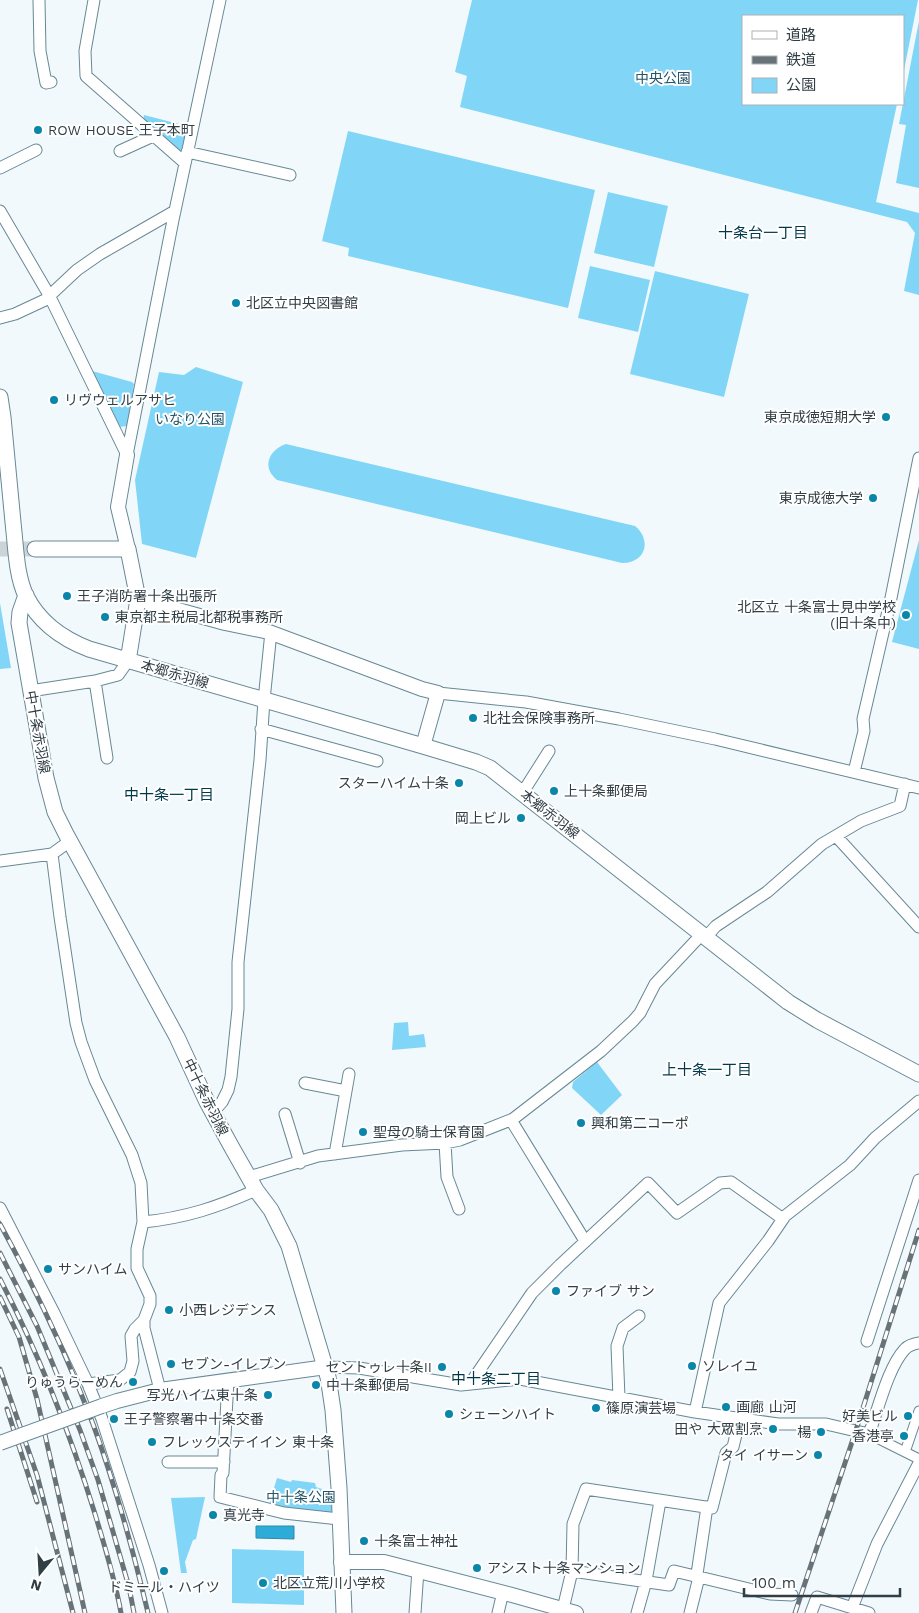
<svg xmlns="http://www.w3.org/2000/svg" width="919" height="1613" font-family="'Work Sans','Noto Sans JP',sans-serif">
<rect width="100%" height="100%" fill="#f2f9fc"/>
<!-- green -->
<path fill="#81d6f7" d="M472 0H918L903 75V16H743V104H897L876 202 919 213V295L904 291 915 233 907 222 460 107 467 76 455 72Z
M919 21V188L896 183 906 125 899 124Z
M144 115 187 126 183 150 179 151 143 120Z
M348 131 595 190 568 308 348 256 349 248 322 241Z
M608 192 668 206 654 267 594 253Z
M590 266 650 280 638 332 578 318Z
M655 271 749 294 724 397 630 374Z
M196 367 243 382 196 558 142 544 135 480 159 372 184 375Z
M92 371 132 382 134 384 127 426 119 427Z
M286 444 635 526C652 540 646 563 622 563L277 480C261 467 269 450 286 444Z
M919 540V649L892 642Z
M0 603 11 668 0 669Z
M408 1022 409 1036 424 1034 426 1047 392 1050 394 1023Z
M597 1062 622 1095 601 1115 572 1088 573 1082Z
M277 1478 291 1482 292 1480 315 1483 316 1487 322 1489H331L334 1512 331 1515 269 1505Z
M205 1497 196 1539 193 1540 185 1562 187 1573H181L171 1498Z
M232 1549 304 1551V1605L232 1603Z"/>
<!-- water -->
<path fill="#2cacd6" stroke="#2d8baa" d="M256 1526H294V1539L256 1538Z"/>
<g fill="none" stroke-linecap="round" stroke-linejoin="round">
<!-- secondary-tunnel -->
<path stroke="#cbd4d7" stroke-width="15" stroke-dasharray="15 8" stroke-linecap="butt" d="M0 549H35"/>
<defs>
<path id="pedestrian" d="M869 1434 919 1459
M905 1452 919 1411"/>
<path id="minor" d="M39 0 40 51 46 83 51 82
M94 0 85 51 86 76 185 163
M120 151 153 136
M187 152 290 175
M0 168 36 150
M0 211 49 295 127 455
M0 318 15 314 45 300 77 270 100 254 175 211
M127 455 173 220 220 0
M95 681 107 758
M30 691 95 681 118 675 128 661
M438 693 526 702 619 719 715 739 919 788
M261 729 377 761
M854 772 864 731 863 719 891 598 919 458
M523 792 549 751
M836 836 919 927
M52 854 60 917 76 1023 81 1042 95 1080 132 1155 141 1183 143 1222 137 1249V1268L150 1296V1304L144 1320 135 1329 131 1336 133 1361 130 1372 120 1380 88 1384
M0 861 52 854 70 841
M706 937 716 926 767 892 822 844 861 821 900 806 905 784
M305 1083 346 1091
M213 1112 222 1102 228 1090 231 1077 238 1009V962L260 760 264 700 271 632
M285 1114 300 1163
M511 1120 585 1241
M445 1143 447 1177 459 1209
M335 1154 349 1074
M249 1177 318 1156 402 1145 445 1143 460 1140 513 1119 601 1051 633 1021 640 1013 655 984 702 934
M0 1208 54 1313 88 1384 102 1419 149 1565 162 1613
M143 1222C185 1218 218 1207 256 1190
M144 1320V1328L160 1390
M867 1341 919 1180
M326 1367 359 1368 461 1385 520 1379 695 1412 778 1424H826L869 1434C878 1410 888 1367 905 1349 909 1345 913 1344 919 1343
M228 1380 223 1473 221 1475 220 1497 284 1513 339 1519
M470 1384 532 1293 560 1265 648 1183 677 1213 720 1183 731 1182 783 1219
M619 1398 617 1346 623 1328 639 1316
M695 1412 719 1303 768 1241 785 1216 850 1165 875 1138 919 1101
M168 1462H224
M572 1571 669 1585 674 1571 770 1594 792 1595
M852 1608 877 1544 919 1463
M563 1609 572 1571 573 1524 586 1489 712 1508 726 1453 733 1447 740 1418
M415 1613 418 1570
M498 1613 503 1592
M637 1613 646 1581 660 1501
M690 1613 698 1581 697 1574 707 1507
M811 1613 817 1597 869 1613"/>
<path id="tertiary" d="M127 455 118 507 128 549
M138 599 225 623 269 632 422 689 438 693 423 746
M102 1406 117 1401 160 1390 326 1367
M341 1562H384L512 1595 576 1613"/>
<path id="secondary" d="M0 397 3 417C7 456 10 494 14 532 16 552 17 577 26 596 39 622 63 639 89 649L423 746 476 762 490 768 788 1002 817 1020 919 1074
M35 549H128L138 599 128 661
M26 595 20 612 19 623 46 778 55 812 66 834 177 1037 207 1102 231 1146 256 1190 271 1210 289 1246 328 1377 333 1410 339 1488 344 1613"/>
</defs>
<!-- pedestrian casing -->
<use href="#pedestrian" stroke="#678896" stroke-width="11"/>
<!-- minor casing -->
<use href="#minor" stroke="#678896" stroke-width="13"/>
<!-- tertiary casing -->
<use href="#tertiary" stroke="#678896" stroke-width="16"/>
<!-- secondary casing -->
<use href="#secondary" stroke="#678896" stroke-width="17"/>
<!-- pedestrian -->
<use href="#pedestrian" stroke="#fff" stroke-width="9"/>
<!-- minor -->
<use href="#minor" stroke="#fff" stroke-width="11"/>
<!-- tertiary -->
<use href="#tertiary" stroke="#fff" stroke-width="14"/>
<!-- secondary -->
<use href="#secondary" stroke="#fff" stroke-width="15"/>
<defs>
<path id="rail" d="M0 1224C35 1288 67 1355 93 1424 115 1484 133 1550 148 1613
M0 1253 37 1326 80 1430 98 1480 129 1587 134 1613
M0 1279C39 1354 70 1433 95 1514 105 1547 115 1579 121 1613
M0 1297 19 1337 37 1399 85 1613
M0 1369 37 1475 73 1613
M7 1409 37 1502
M795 1613 856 1430 919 1230"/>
</defs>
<!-- rail casing -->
<use href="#rail" stroke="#677379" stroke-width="5"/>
<!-- rail -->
<use href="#rail" stroke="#fff" stroke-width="3" stroke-dasharray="9" stroke-linecap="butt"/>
<defs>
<path id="tertiary-bridge" d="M0 1443 102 1406"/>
</defs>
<!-- tertiary-bridge casing -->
<use href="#tertiary-bridge" stroke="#678896" stroke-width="16" stroke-linecap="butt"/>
<!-- tertiary-bridge -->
<use href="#tertiary-bridge" stroke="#fff" stroke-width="14"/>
</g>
<!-- markers -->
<g fill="#0986a9" stroke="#fff" stroke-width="2">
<circle cx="38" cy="130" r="5"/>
<circle cx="236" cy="303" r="5"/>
<circle cx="54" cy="400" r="5"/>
<circle cx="886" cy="417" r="5"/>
<circle cx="873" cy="498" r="5"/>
<circle cx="67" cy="596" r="5"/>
<circle cx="906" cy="615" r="5"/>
<circle cx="105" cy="617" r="5"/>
<circle cx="473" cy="718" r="5"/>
<circle cx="459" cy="783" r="5"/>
<circle cx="554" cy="791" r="5"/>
<circle cx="521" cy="818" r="5"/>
<circle cx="581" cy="1123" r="5"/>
<circle cx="363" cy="1132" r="5"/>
<circle cx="48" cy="1269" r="5"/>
<circle cx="556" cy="1291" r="5"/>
<circle cx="169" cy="1310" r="5"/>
<circle cx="171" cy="1364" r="5"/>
<circle cx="692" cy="1366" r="5"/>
<circle cx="442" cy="1367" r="5"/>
<circle cx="133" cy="1382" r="5"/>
<circle cx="316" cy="1385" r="5"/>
<circle cx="268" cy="1395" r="5"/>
<circle cx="726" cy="1407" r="5"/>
<circle cx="596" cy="1408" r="5"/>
<circle cx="449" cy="1414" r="5"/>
<circle cx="908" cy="1416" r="5"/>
<circle cx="114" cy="1419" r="5"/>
<circle cx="773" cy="1429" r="5"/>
<circle cx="821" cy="1432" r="5"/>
<circle cx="904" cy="1436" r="5"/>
<circle cx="152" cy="1442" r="5"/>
<circle cx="818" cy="1455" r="5"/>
<circle cx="213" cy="1515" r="5"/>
<circle cx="364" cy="1541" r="5"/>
<circle cx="477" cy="1568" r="5"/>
<circle cx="164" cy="1571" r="5"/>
<circle cx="263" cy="1583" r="5"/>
</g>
<g text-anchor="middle" stroke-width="4" stroke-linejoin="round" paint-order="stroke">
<!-- park labels -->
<g font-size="14" fill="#245568" stroke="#fff">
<text x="663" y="83">中央公園</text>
<text x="190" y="424">いなり公園</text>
<text x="301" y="1502">中十条公園</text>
</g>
<!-- poi labels -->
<g font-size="14" fill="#303e45" stroke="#fff" text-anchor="start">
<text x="48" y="135">ROW HOUSE 王子本町</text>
<text x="246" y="308">北区立中央図書館</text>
<text x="64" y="405">リヴウェルアサヒ</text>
<text x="876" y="422" text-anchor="end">東京成徳短期大学</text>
<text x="863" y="503" text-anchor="end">東京成徳大学</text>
<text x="77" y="601">王子消防署十条出張所</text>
<text x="896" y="612" text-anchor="end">北区立 十条富士見中学校<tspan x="896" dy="16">(旧十条中)</tspan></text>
<text x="115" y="622">東京都主税局北都税事務所</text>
<text x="483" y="723">北社会保険事務所</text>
<text x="449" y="788" text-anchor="end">スターハイム十条</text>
<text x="564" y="796">上十条郵便局</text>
<text x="511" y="823" text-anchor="end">岡上ビル</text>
<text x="591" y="1128">興和第二コーポ</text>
<text x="373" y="1137">聖母の騎士保育園</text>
<text x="58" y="1274">サンハイム</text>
<text x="566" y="1296">ファイブ サン</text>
<text x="179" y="1315">小西レジデンス</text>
<text x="181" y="1369">セブン-イレブン</text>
<text x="702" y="1371">ソレイユ</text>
<text x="432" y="1372" text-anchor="end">セントゥレ十条II</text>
<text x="123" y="1387" text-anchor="end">りゅうらーめん</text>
<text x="326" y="1390">中十条郵便局</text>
<text x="258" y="1400" text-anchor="end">写光ハイム東十条</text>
<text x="736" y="1412">画廊 山河</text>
<text x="606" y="1413">篠原演芸場</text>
<text x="459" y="1419">シェーンハイト</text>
<text x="898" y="1421" text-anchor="end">好美ビル</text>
<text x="124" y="1424">王子警察署中十条交番</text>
<text x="763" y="1434" text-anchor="end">田や 大眾割烹</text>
<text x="811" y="1437" text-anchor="end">楊</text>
<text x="894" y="1441" text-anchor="end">香港亭</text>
<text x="162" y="1447">フレックステイイン 東十条</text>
<text x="808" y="1460" text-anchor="end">タイ イサーン</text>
<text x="223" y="1520">真光寺</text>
<text x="374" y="1546">十条富士神社</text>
<text x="487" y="1573">アシスト十条マンション</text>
<text x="273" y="1588">北区立荒川小学校</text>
<text x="164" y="1592" text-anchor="middle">ドミール・ハイツ</text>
</g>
<!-- street labels -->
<g font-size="14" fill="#303e45" stroke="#fff">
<text transform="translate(175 674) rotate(16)" y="5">本郷赤羽線</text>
<text transform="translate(38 732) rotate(80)" y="5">中十条赤羽線</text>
<text transform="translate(550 814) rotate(38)" y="5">本郷赤羽線</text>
<text transform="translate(206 1097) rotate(64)" y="5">中十条赤羽線</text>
</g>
<!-- neighbourhood labels -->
<g font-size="15" fill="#01394a" stroke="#fff">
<text x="763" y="238">十条台一丁目</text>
<text x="169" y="800">中十条一丁目</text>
<text x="707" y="1075">上十条一丁目</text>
<text x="496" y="1384">中十条二丁目</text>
</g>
</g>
<!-- legend -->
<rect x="742" y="15" width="162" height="90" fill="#ffffff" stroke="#acb2b5"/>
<rect x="752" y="31" width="25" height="8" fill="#ffffff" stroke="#acb2b5"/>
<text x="786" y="40" font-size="15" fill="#303e45">道路</text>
<rect x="752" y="56" width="25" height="8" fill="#677379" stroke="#acb2b5"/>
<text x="786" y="65" font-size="15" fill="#303e45">鉄道</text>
<rect x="752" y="78" width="25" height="15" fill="#81d6f7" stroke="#acb2b5"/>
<text x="786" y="90" font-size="15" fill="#303e45">公園</text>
<!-- north arrow -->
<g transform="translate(40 1573) rotate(198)" stroke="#ffffff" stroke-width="4" paint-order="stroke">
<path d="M0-4L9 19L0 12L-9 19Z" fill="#303e45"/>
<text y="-8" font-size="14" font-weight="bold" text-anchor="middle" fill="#303e45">N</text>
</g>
<!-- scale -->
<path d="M744 1588v8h156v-8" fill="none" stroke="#303e45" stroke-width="2.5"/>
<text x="752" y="1588" font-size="15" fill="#303e45" stroke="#ffffff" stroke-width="4" paint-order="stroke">100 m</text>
</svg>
